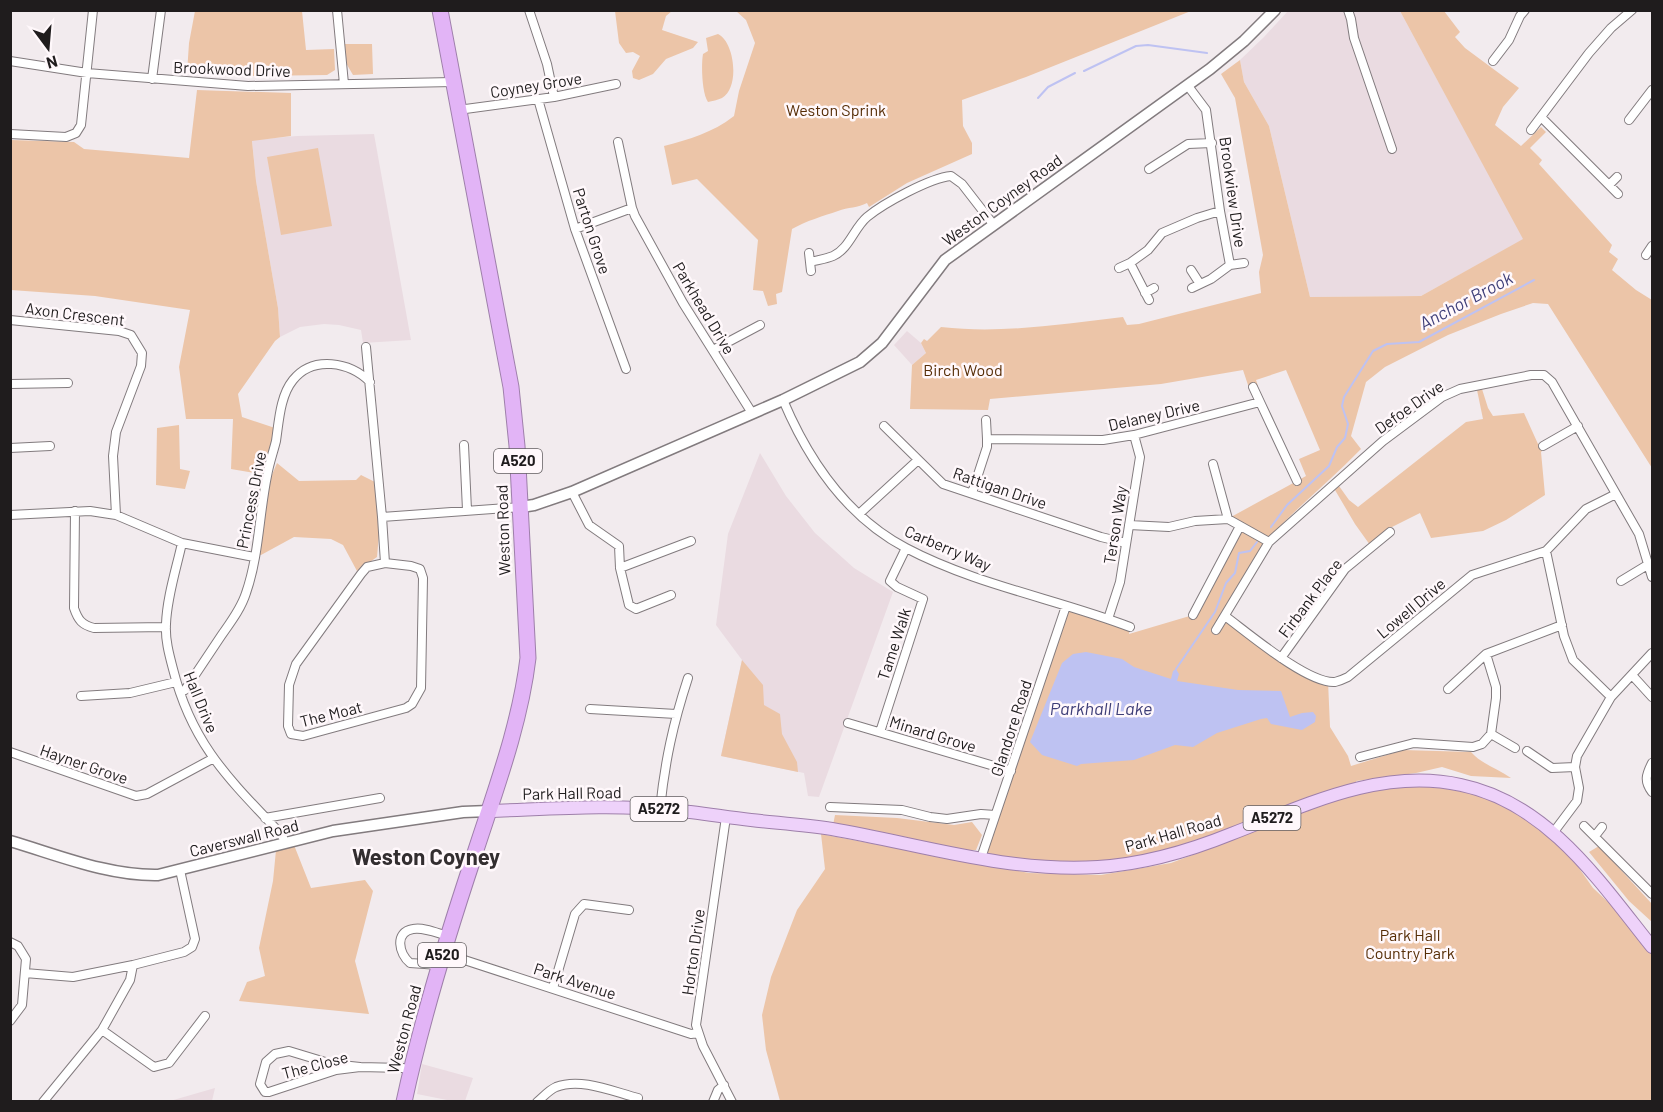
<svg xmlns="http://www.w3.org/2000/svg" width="1663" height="1112" font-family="Barlow,sans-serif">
<rect width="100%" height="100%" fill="#f2ebee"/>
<!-- built -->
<path fill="#eadbe1" d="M1288 11H1400L1524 239 1421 296 1310 297 1269 126 1244 82 1240 60 1264 37Z
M374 134 411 340 363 343 361 330 339 325 324 324 300 327 280 337 278 308 256 181 252 140 297 136Z
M907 331 921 343 926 353 912 365 894 345Z
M760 453 786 496 815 533 854 568 893 592 819 797 808 796 804 773 721 756 742 660 716 625 728 534Z
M422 1064 473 1078 465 1101H452L417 1094Z
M215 1088 212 1101H170Z"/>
<!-- green -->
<path fill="#ecc5a8" d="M195 11H302L306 50 334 49 335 70 327 75 254 76 187 73 189 43Z
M615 11H672L666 16 662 30 698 42 693 48 666 59 653 74 639 80 633 78 632 71 640 56 633 52 626 53 619 43Z
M736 11H1191L1026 77 962 100 963 126 972 143V154L907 183 869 207 867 203C858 208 848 207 838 211 823 216 806 221 792 229L782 292 776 294 777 304 768 306 763 291 753 290 758 240 697 179 672 185 664 146C690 139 712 133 734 116L739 91 755 43 746 20Z
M1400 11H1444L1460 32 1455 37 1465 48 1519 88 1503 107 1495 125 1521 146 1541 127 1546 132 1530 148 1542 160 1539 164 1612 245 1609 252 1618 259 1612 270 1636 290 1652 300V468L1548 304 1533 303 1501 314 1448 335 1385 367 1366 382 1351 436 1361 449C1331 480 1298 506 1269 538L1231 517 1306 476 1299 459 1320 450 1286 370 1256 380 1258 386 1249 388 1243 370 1161 384 990 399 988 410 910 409 912 365 926 353 921 343 924 339 927 341 941 327C1002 334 1062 324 1123 317L1127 325 1139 324 1261 293 1259 272 1263 255 1235 98 1221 74 1240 60 1244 82 1269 126 1310 297 1421 296 1523 239Z
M718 34C735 42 740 88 722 98 718 100 712 101 708 102 702 94 701 65 703 54L708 51 706 38Z
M345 44H372L373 74 353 75 346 63Z
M197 90 291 93V136L252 141 256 181 278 308 280 337 275 341 238 394 242 417 278 429 267 475 231 469 233 419H186L179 367 190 310 95 296 11 290V140L74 142 84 149 189 158Z
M318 148 332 226 281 235 267 157Z
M1482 389 1488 408 1493 416 1524 413 1538 444 1540 443 1544 449 1541 452 1545 495 1506 520 1483 531 1431 538 1420 513 1390 528 1370 545 1355 524 1335 490 1339 486 1349 500 1358 507 1466 422 1483 419 1477 390Z
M179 425 180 469 190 471 185 489 156 485 157 428Z
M277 463 299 481 356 480 361 475 375 482 380 523 377 557 357 571 343 545 331 539 294 537 261 555H258L271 477Z
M1240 526 1269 542 1225 616 1297 669 1328 681 1330 727 1348 756 1351 766 1403 750 1471 752C1480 763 1498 769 1511 778L1471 776 1442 767 1416 773 1356 781 1358 788 1211 841 1097 867 981 858 1066 606 1130 629 1129 634 1193 615Z
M742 660 763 685 764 705 780 714 782 734 797 762 798 772 721 756Z
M1428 786 1478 794 1522 816 1553 840 1574 861 1593 888 1620 913 1652 954V1101H780L766 1050 762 1015 771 977 797 910 825 869 821 834 1029 873 1101 875 1171 863 1235 839 1317 805 1366 792 1399 787Z
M835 815 897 818 954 825 972 822 982 835 976 850H968L833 825Z
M294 845 311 888 365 880 373 891 355 961 369 1014 239 1001 247 982 265 976 259 948 273 881 276 850Z
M1599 846 1652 904V922L1629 901 1589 852Z"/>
<!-- water -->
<path fill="#bec2f2" d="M1086 652 1122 659 1134 667 1171 679 1173 671 1176 669 1179 674 1177 681 1238 690 1281 691 1290 717 1302 713 1313 712 1316 716 1315 722 1302 730 1271 724 1267 718 1261 719 1217 733 1193 747 1175 745 1134 760 1081 764 1077 766 1042 755 1030 742 1062 663 1073 654Z"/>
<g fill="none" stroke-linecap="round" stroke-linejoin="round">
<!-- stream -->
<path stroke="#bec2f2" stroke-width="2" d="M1084 71 1136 46 1148 45 1207 53
M1038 98 1048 87 1075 73
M1271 527 1287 505 1329 466 1337 447 1345 438 1348 424 1342 406 1344 397 1373 351 1387 344 1419 342 1534 280
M1176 669 1215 612 1226 583 1235 573 1239 553 1250 551 1257 542"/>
<defs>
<path id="street" d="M337 10 344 84
M529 10 547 64 554 97
M1348 10 1351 19 1354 38 1392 149
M10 61 87 73 248 86 453 82
M1493 61 1509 40 1520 16 1525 10
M152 79 161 10
M1188 86 1206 110 1220 211 1230 265 1211 279 1192 288
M538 99 575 229 626 369
M458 110 554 97 616 84
M1542 118 1618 194
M1629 120 1652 90
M1531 130 1589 53 1611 28 1632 10
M10 134 66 137 76 133 81 125 93 10
M618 142 632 208 635 216 683 303 752 413
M1149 169 1188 144 1212 143
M1609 185 1617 177
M575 229 632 208
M809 253 811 271
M1646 255 1652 246
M810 262C817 260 826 259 833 256 849 249 854 228 867 217 884 203 930 178 951 176L962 184 993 224
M1230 265 1244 263
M1119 268 1130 263
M1191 270 1200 284
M1145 293 1154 288
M1149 300 1130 263 1148 250 1162 233 1197 218 1220 211
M10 320 119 331 131 335 142 353 141 366 116 432 113 456 116 515
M366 347 382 517
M713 350 760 325
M10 384 68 383
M1253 387 1260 402
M783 400C808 459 847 517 906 548 976 585 1057 599 1130 627
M986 420 987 439
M884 426 943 484 1101 537 1126 543
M464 445 467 510
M1543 446 1578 426
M10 448 50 446
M1213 464 1228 519
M572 492 589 525 619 546 620 568 629 605 636 609 671 595
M972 493 987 447V439L1103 440 1134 435 1260 402 1297 481
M75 511 74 608C78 620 82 625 94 628L166 627
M859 514 918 460
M10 515 90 511 116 515 182 543 254 557
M1129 525 1169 527 1195 521 1228 519 1269 542
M182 543C176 570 167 597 166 624 165 639 169 654 173 669 192 745 230 780 282 835L285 843
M1546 551 1564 636 1573 660 1611 697
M385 563 411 566 420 569 423 578 421 688 412 704 406 708 303 736 291 734 288 726 289 685 296 664 361 574 367 567Z
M385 563 382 517 521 507
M620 568 691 541
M1621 581 1649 564
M1193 615 1240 526
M1225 616C1248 633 1308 684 1335 682 1339 681 1344 679 1348 677L1472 575 1546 551 1586 509 1616 494
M1108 619 1120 582 1140 457 1134 435
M1216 630 1269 542 1383 441 1442 397 1460 389 1531 375H1544L1552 382 1639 534 1652 577
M1281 658 1345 569 1390 532
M1632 675 1652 697
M1448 689 1486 654 1562 625
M180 692 185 690C197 672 209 654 221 636 230 623 241 609 246 593 259 556 259 515 267 476 269 464 273 453 276 441 279 421 280 396 293 380 313 355 350 362 370 382
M81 696 130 693 176 682
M590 709 676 714
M848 723 1011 771
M880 732 923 599 897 587 890 581 906 548
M1491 734 1515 748
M1527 751 1552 768 1575 767
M10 752 136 796 147 794 212 759
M1360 757 1414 743 1473 747 1482 744 1491 734 1496 698V687L1486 654
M1652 763C1646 775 1644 781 1652 792
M830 807 902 810 930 817 947 819 981 814 995 815
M660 809C665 761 673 724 688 678
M726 817 696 1025 703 1046 732 1102
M265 818 380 798
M1584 826 1652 894
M1553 833 1577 801 1579 788 1575 767 1577 756 1611 697 1652 653
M1595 836 1602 827
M981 858 1066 606
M10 942 18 946 26 959 22 1005 10 1021
M443 953 691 1034 698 1033
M439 965 410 963C399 954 394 932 413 929 424 927 437 933 448 936
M25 973 73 977 133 965
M553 988 575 914 584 904 629 910
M102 1030 154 1067 169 1063 205 1016
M360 1067 332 1064 289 1051 275 1054 266 1062 260 1084 265 1092H269L336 1070 360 1067 403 1068 411 1071
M43 1102 102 1030 130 980 133 965 184 952 192 947 195 939 180 870
M537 1102C543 1097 549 1090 556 1087 581 1077 614 1092 638 1098
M713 1102 718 1090 724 1085"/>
<path id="secondary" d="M521 507 534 505 572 492 783 400 860 362 882 343 945 260 1210 69 1244 41 1275 10
M10 841C58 855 108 876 158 875L333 831 463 812 489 811"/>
<path id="primary" d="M489 811C549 809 610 804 670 810 697 812 724 817 751 820 778 823 805 825 832 829 919 844 1009 873 1098 867 1144 864 1189 851 1231 834 1304 806 1381 767 1461 785 1548 803 1600 882 1652 947"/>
<path id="highway" d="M404 1102C422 1018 447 937 474 856 495 791 520 725 528 658L517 446 511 387 440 10"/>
</defs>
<!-- street casing -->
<use href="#street" stroke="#827b7e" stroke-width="10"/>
<!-- secondary casing -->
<use href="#secondary" stroke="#827b7e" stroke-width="13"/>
<!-- primary casing -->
<use href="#primary" stroke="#9e7faa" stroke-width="14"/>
<!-- highway casing -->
<use href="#highway" stroke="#9e7faa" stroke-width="17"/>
<!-- street -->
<use href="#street" stroke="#fff" stroke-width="8"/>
<!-- secondary -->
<use href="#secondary" stroke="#fff" stroke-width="10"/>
<!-- primary -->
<use href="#primary" stroke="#eed2fa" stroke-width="12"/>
<!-- highway -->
<use href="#highway" stroke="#e2b4f6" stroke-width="15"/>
</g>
<g text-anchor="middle" stroke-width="5" stroke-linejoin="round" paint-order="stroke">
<!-- shield labels -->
<g fill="#fff8fb" stroke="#625e60" stroke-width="1.5">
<rect x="494" y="449" width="48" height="24" rx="4.5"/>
<rect x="630.5" y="797" width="57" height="24" rx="4.5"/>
<rect x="1243.5" y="806" width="57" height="24" rx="4.5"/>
<rect x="418" y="943" width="48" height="24" rx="4.5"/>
</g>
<g font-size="15" font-weight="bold" fill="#1f1c1d">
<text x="518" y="466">A520</text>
<text x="659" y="814">A5272</text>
<text x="1272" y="823">A5272</text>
<text x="442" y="960">A520</text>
</g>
<!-- street labels -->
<g font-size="16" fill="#1f1c1d" stroke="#fff8fb">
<text transform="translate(232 69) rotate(2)" y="6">Brookwood Drive</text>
<text transform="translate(536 85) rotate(-9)" y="6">Coyney Grove</text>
<text transform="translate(1233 192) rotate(82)" y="6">Brookview Drive</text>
<text transform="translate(1002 200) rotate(-36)" y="6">Weston Coyney Road</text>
<text transform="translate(592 231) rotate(72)" y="6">Parton Grove</text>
<text transform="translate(704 308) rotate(59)" y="6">Parkhead Drive</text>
<text transform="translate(75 314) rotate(7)" y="6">Axon Crescent</text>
<text transform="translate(1409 407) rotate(-35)" y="6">Defoe Drive</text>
<text transform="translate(1154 415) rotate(-13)" y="6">Delaney Drive</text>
<text transform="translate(1000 488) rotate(19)" y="6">Rattigan Drive</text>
<text transform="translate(251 500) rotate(-79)" y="6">Princess Drive</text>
<text transform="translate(1115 525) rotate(-81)" y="6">Terson Way</text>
<text transform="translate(503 530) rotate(-92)" y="6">Weston Road</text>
<text transform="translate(948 548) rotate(23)" y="6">Carberry Way</text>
<text transform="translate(1310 598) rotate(-53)" y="6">Firbank Place</text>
<text transform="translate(1411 608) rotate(-40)" y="6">Lowell Drive</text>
<text transform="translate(894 644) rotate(-72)" y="6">Tame Walk</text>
<text transform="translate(201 702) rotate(68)" y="6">Hall Drive</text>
<text transform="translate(331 714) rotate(-14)" y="6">The Moat</text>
<text transform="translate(1011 728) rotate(-72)" y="6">Glandore Road</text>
<text transform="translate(933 734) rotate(17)" y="6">Minard Grove</text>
<text transform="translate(84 764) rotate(19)" y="6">Hayner Grove</text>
<text transform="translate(572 793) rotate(-1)" y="6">Park Hall Road</text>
<text transform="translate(1173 833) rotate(-16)" y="6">Park Hall Road</text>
<text transform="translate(244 838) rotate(-14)" y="6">Caverswall Road</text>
<text transform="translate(693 952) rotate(-82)" y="6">Horton Drive</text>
<text transform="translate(575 981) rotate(18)" y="6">Park Avenue</text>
<text transform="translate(404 1029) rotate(-75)" y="6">Weston Road</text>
<text transform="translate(315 1065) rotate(-15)" y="6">The Close</text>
</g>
<!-- park labels -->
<g font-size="16" fill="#562d06" stroke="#fff8fb">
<text x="836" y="116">Weston Sprink</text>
<text x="963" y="376">Birch Wood</text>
<text x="1410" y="941">Park Hall<tspan x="1410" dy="18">Country Park</tspan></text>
</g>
<!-- water labels -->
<g font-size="18" font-style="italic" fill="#3e3e78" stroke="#fff8fb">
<text transform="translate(1466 301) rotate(-28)" y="6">Anchor Brook</text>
<text x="1101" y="715">Parkhall Lake</text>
</g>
<!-- district labels -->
<g font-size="22" font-weight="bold" fill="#332e30" stroke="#fff8fb">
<text x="426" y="865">Weston Coyney</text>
</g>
</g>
<!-- border -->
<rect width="1663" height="1112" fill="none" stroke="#1f1c1d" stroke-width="24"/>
<!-- north arrow -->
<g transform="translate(48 48) rotate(164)" stroke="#fff8fb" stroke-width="4.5" paint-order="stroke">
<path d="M0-4.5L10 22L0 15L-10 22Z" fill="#1f1c1d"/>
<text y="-9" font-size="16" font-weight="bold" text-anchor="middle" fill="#1f1c1d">N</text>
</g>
</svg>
